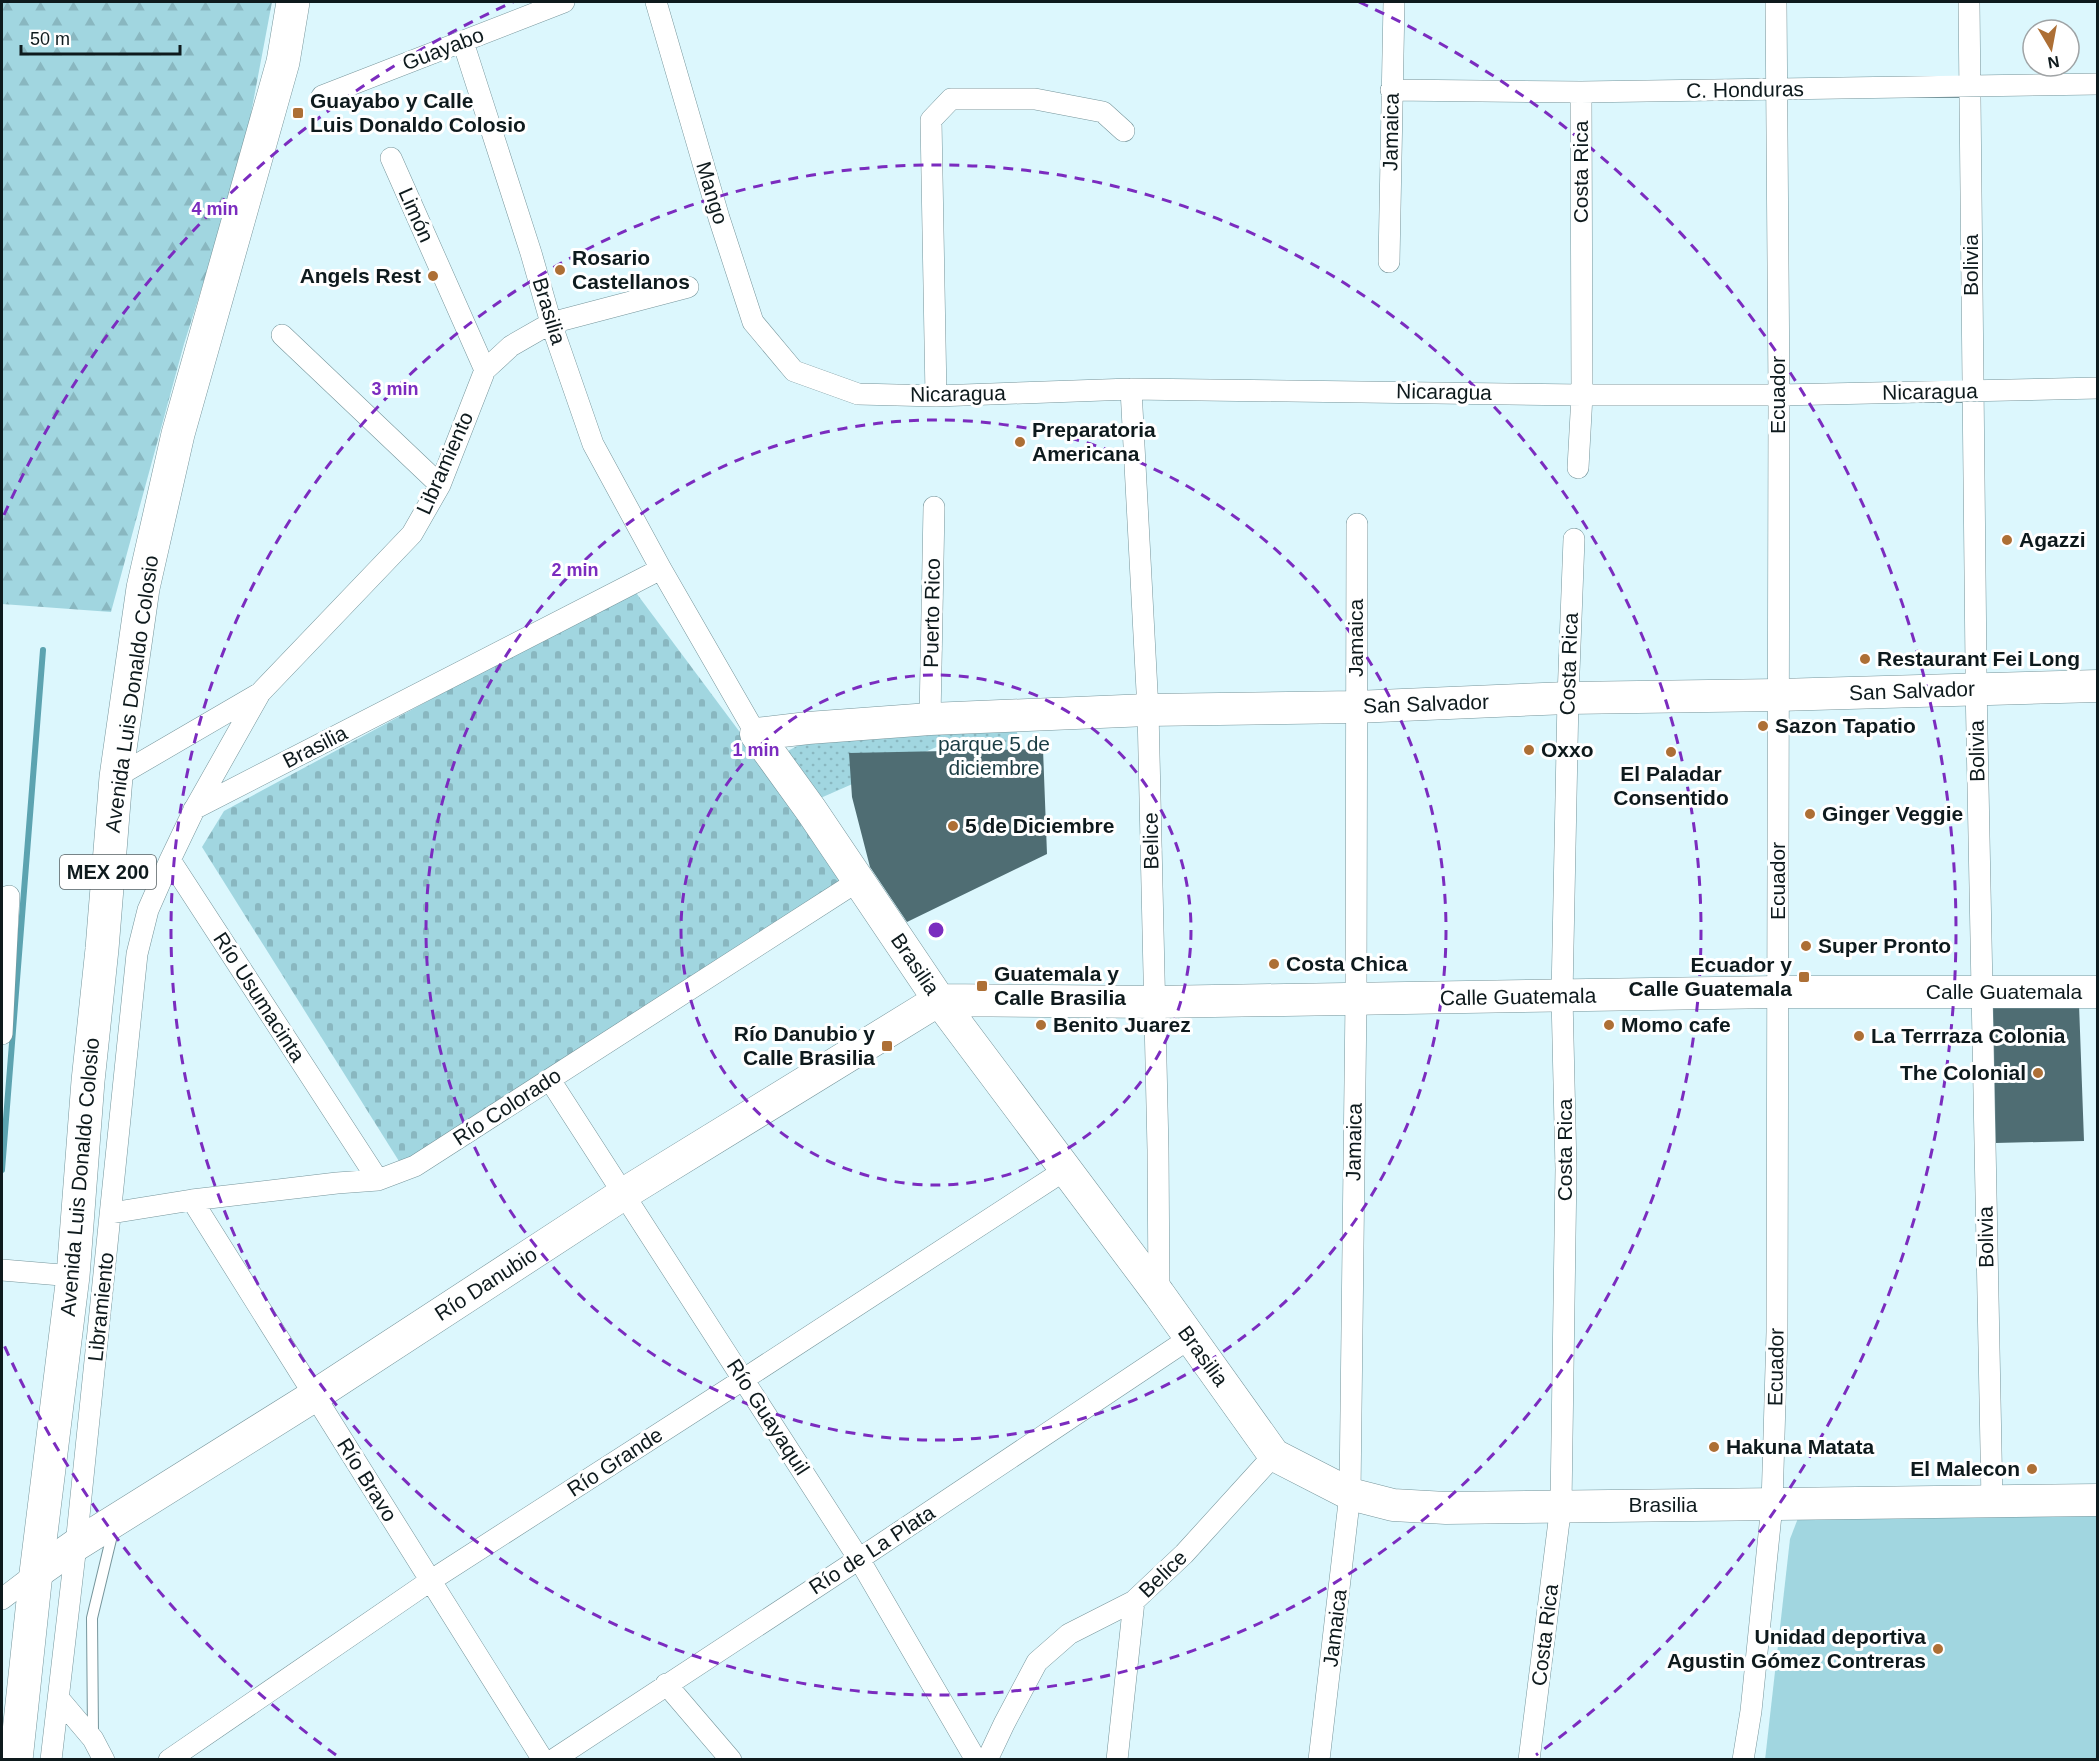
<svg xmlns="http://www.w3.org/2000/svg" width="2099" height="1761" font-family="Arial,sans-serif">
<defs>
<pattern id="grass-dots" width="8" height="8" patternUnits="userSpaceOnUse" patternTransform="scale(1.5)"><rect width="8" height="8" fill="#a1d6e0"/><path d="M2 2h.1M6 6h.1" fill="none" stroke="#89b7c0" stroke-width="1.8" stroke-linecap="round"/></pattern>
<pattern id="forest-firs" width="22" height="20" patternUnits="userSpaceOnUse" patternTransform="scale(1.5)"><rect width="22" height="20" fill="#a1d6e0"/><path d="M5 1l3.5 6h-7zM16 11l3.5 6h-7z" fill="#89b7c0"/></pattern>
<pattern id="cemetery-stones" width="16" height="16" patternUnits="userSpaceOnUse" patternTransform="scale(1.5)"><rect width="16" height="16" fill="#a1d6e0"/><path d="M2 7V4a2 2 0 0 1 4 0v3zM10 15v-3a2 2 0 0 1 4 0v3z" fill="#89b7c0"/></pattern>
</defs>
<rect width="100%" height="100%" fill="#dcf7fd"/>
<!-- grass -->
<path fill="url(#grass-dots)" d="M952 725 956 734 1017 729 1019 776 983 786 957 738 816 800 786 752 819 734Z"/>
<!-- forest -->
<path fill="url(#forest-firs)" d="M2 2H272L242 161 184 344 111 612 2 604Z"/>
<!-- cemetery -->
<path fill="url(#cemetery-stones)" d="M634 590 847 876 402 1166 202 847 224 811Z"/>
<!-- garden -->
<path fill="#a1d6e0" d="M1800 1513H2097V1759L1765 1760 1790 1539Z"/>
<g fill="none" stroke-linecap="round" stroke-linejoin="round">
<!-- stream -->
<path stroke="#5ca3b0" stroke-width="6" d="M2 1170 43 650"/>
</g>
<!-- building -->
<path fill="#4f6d73" d="M1043 749 1047 854 907 922 870 867 852 797 849 753Z
M2079 1004 2084 1141 1995 1143 1992 1005Z"/>
<g fill="none" stroke-linecap="round" stroke-linejoin="round">
<defs>
<path id="lane" d="M93 1735 92 1618 113 1531"/>
<path id="street" d="M656 2 719 218 753 322 794 371 858 394 936 396 1131 389 1582 395H1779L2098 388
M1969 2C1972 502 1980 1001 1992 1501
M463 42 531 253 551 323 593 444 661 569 756 734
M1391 90 1581 92 2098 84
M322 96 564 2
M391 158 485 370
M1389 262 1394 2
M282 335 440 485
M1131 389 1148 710 1158 1150 1159 1294
M936 396 931 120 951 99H1035L1103 112 1124 131
M1578 468 1582 395 1581 92
M930 719 934 507
M116 777 260 693
M194 809 661 569
M2 898 9 896 2 1034
M550 1080 859 1559 976 1760
M378 1180 170 860 194 810 260 693 412 534 440 485 485 370 511 346 551 323 688 287
M192 1200 543 1760
M111 1213 192 1200 337 1183 378 1180 415 1166 858 881
M2 1270 73 1276
M2 1599 36 1573
M666 1684 731 1760
M60 1700 93 1739 104 1760
M51 1760 76 1545 137 954 148 910 170 860
M169 1760 430 1581 744 1379 1065 1170
M553 1760 859 1559 1190 1338
M987 1760 1004 1724 1037 1662 1069 1634 1134 1601
M1117 1760 1134 1601 1184 1554 1274 1455
M1319 1760 1350 1494 1356 999 1357 524
M1529 1760 1561 1505 1566 1169 1562 996 1568 698 1574 539
M1743 1760 1751 1711 1772 1505 1777 1332 1779 395 1776 2"/>
<path id="secondary" d="M2098 686 1778 695 1568 698 1355 707 1148 710 930 719 808 728 756 734 811 810 939 1000 1159 1294 1274 1455 1350 1494 1393 1505 1446 1508 2098 1500
M36 1573 76 1545 314 1396 625 1193 939 1000 1155 1002 1778 992H2098"/>
<path id="primary" d="M16 1760 36 1573 73 1276 88 1081 102 949 116 777 143 588 178 434 283 62 293 2"/>
</defs>
<!-- lane casing -->
<use href="#lane" stroke="#76959b" stroke-width="12"/>
<!-- street casing -->
<use href="#street" stroke="#76959b" stroke-width="22"/>
<!-- secondary casing -->
<use href="#secondary" stroke="#76959b" stroke-width="33"/>
<!-- primary casing -->
<use href="#primary" stroke="#76959b" stroke-width="34"/>
<!-- lane -->
<use href="#lane" stroke="#fff" stroke-width="10"/>
<!-- street -->
<use href="#street" stroke="#fff" stroke-width="21"/>
<!-- secondary -->
<use href="#secondary" stroke="#fff" stroke-width="32"/>
<!-- primary -->
<use href="#primary" stroke="#fff" stroke-width="33"/>
</g>
<!-- distance rings -->
<g fill="none" stroke="#7b2cbf" stroke-width="3" stroke-dasharray="10 8">
<circle cx="936" cy="930" r="255"/>
<circle cx="936" cy="930" r="510"/>
<circle cx="936" cy="930" r="765"/>
<path d="M336 1755A1020 1020 0 0 1 4 1345M4 515A1020 1020 0 0 1 513 2M1359 2A1020 1020 0 0 1 1536 1755"/>
</g>
<!-- markers -->
<g fill="#ad6f35" stroke="#fff" stroke-width="2">
<rect x="292" y="107" width="12" height="12" rx="3"/>
<circle cx="560" cy="270" r="6"/>
<circle cx="433" cy="276" r="6"/>
<circle cx="1020" cy="442" r="6"/>
<circle cx="2007" cy="540" r="6"/>
<circle cx="1865" cy="659" r="6"/>
<circle cx="1763" cy="726" r="6"/>
<circle cx="1529" cy="750" r="6"/>
<circle cx="1671" cy="752" r="6"/>
<circle cx="1810" cy="814" r="6"/>
<circle cx="953" cy="826" r="6"/>
<circle cx="1806" cy="946" r="6"/>
<circle cx="1274" cy="964" r="6"/>
<rect x="1798" y="971" width="12" height="12" rx="3"/>
<rect x="976" y="980" width="12" height="12" rx="3"/>
<circle cx="1041" cy="1025" r="6"/>
<circle cx="1609" cy="1025" r="6"/>
<circle cx="1859" cy="1036" r="6"/>
<rect x="881" y="1040" width="12" height="12" rx="3"/>
<circle cx="2038" cy="1073" r="6"/>
<circle cx="1714" cy="1447" r="6"/>
<circle cx="2032" cy="1469" r="6"/>
<circle cx="1938" cy="1649" r="6"/>
</g>
<g text-anchor="middle" stroke-width="6" stroke-linejoin="round" paint-order="stroke">
<!-- shield labels -->
<rect fill="#fff" stroke="#565f61" stroke-width="1.5" x="60" y="855" width="96" height="34" rx="4.5"/>
<g font-size="20" font-weight="bold" fill="#0e1a1d">
<text x="108" y="879">MEX 200</text>
</g>
<!-- street labels -->
<g font-size="21" fill="#0e1a1d" stroke="#fff">
<text transform="translate(443 49) rotate(-21)" y="7">Guayabo</text>
<text transform="translate(1745 90) rotate(-1)" y="7">C. Honduras</text>
<text transform="translate(1391 132) rotate(-89)" y="7">Jamaica</text>
<text transform="translate(1581 172) rotate(-90)" y="7">Costa Rica</text>
<text transform="translate(712 193) rotate(73)" y="7">Mango</text>
<text transform="translate(416 215) rotate(66)" y="7">Limón</text>
<text transform="translate(1971 265) rotate(-90)" y="7">Bolivia</text>
<text transform="translate(549 311) rotate(73)" y="7">Brasilia</text>
<text transform="translate(1444 392) rotate(1)" y="7">Nicaragua</text>
<text transform="translate(1930 392) rotate(-1)" y="7">Nicaragua</text>
<text transform="translate(958 394) rotate(-1)" y="7">Nicaragua</text>
<text transform="translate(1778 395) rotate(-90)" y="7">Ecuador</text>
<text transform="translate(445 463) rotate(-66)" y="7">Libramiento</text>
<text transform="translate(932 613) rotate(-89)" y="7">Puerto Rico</text>
<text transform="translate(1356 638) rotate(-90)" y="7">Jamaica</text>
<text transform="translate(1569 664) rotate(-88)" y="7">Costa Rica</text>
<text transform="translate(1912 691) rotate(-2)" y="7">San Salvador</text>
<text transform="translate(132 694) rotate(-82)" y="7">Avenida Luis Donaldo Colosio</text>
<text transform="translate(1426 704) rotate(-2)" y="7">San Salvador</text>
<text transform="translate(315 747) rotate(-27)" y="7">Brasilia</text>
<text transform="translate(1977 751) rotate(-91)" y="7">Bolivia</text>
<text transform="translate(1151 841) rotate(-91)" y="7">Belice</text>
<text transform="translate(1778 881) rotate(-90)" y="7">Ecuador</text>
<text transform="translate(915 964) rotate(56)" y="7">Brasilia</text>
<text x="2004" y="999">Calle Guatemala</text>
<text transform="translate(259 997) rotate(57)" y="7">Río Usumacinta</text>
<text transform="translate(1518 997) rotate(-1)" y="7">Calle Guatemala</text>
<text transform="translate(507 1107) rotate(-33)" y="7">Río Colorado</text>
<text transform="translate(1354 1142) rotate(-89)" y="7">Jamaica</text>
<text transform="translate(1565 1150) rotate(-90)" y="7">Costa Rica</text>
<text transform="translate(80 1177) rotate(-85)" y="7">Avenida Luis Donaldo Colosio</text>
<text transform="translate(1986 1237) rotate(-91)" y="7">Bolivia</text>
<text transform="translate(486 1284) rotate(-33)" y="7">Río Danubio</text>
<text transform="translate(101 1307) rotate(-84)" y="7">Libramiento</text>
<text transform="translate(1203 1356) rotate(54)" y="7">Brasilia</text>
<text transform="translate(1776 1367) rotate(-89)" y="7">Ecuador</text>
<text transform="translate(768 1417) rotate(57)" y="7">Río Guayaquil</text>
<text transform="translate(615 1462) rotate(-33)" y="7">Río Grande</text>
<text transform="translate(367 1480) rotate(58)" y="7">Río Bravo</text>
<text x="1663" y="1512">Brasilia</text>
<text transform="translate(872 1550) rotate(-33)" y="7">Río de La Plata</text>
<text transform="translate(1163 1574) rotate(-44)" y="7">Belice</text>
<text transform="translate(1335 1628) rotate(-83)" y="7">Jamaica</text>
<text transform="translate(1545 1635) rotate(-83)" y="7">Costa Rica</text>
</g>
<!-- poi labels -->
<g font-size="21" font-weight="bold" fill="#0e1a1d" stroke="#fff" text-anchor="start">
<text x="310" y="108">Guayabo y Calle<tspan x="310" dy="24">Luis Donaldo Colosio</tspan></text>
<text x="572" y="265">Rosario<tspan x="572" dy="24">Castellanos</tspan></text>
<text x="421" y="283" text-anchor="end">Angels Rest</text>
<text x="1032" y="437">Preparatoria<tspan x="1032" dy="24">Americana</tspan></text>
<text x="2019" y="547">Agazzi</text>
<text x="1877" y="666">Restaurant Fei Long</text>
<text x="1775" y="733">Sazon Tapatio</text>
<text x="1541" y="757">Oxxo</text>
<text x="1671" y="781" text-anchor="middle">El Paladar<tspan x="1671" dy="24">Consentido</tspan></text>
<text x="1822" y="821">Ginger Veggie</text>
<text x="965" y="833">5 de Diciembre</text>
<text x="1818" y="953">Super Pronto</text>
<text x="1286" y="971">Costa Chica</text>
<text x="1792" y="972" text-anchor="end">Ecuador y<tspan x="1792" dy="24">Calle Guatemala</tspan></text>
<text x="994" y="981">Guatemala y<tspan x="994" dy="24">Calle Brasilia</tspan></text>
<text x="1053" y="1032">Benito Juarez</text>
<text x="1621" y="1032">Momo cafe</text>
<text x="875" y="1041" text-anchor="end">Río Danubio y<tspan x="875" dy="24">Calle Brasilia</tspan></text>
<text x="1871" y="1043">La Terrraza Colonia</text>
<text x="2026" y="1080" text-anchor="end">The Colonial</text>
<text x="1726" y="1454">Hakuna Matata</text>
<text x="2020" y="1476" text-anchor="end">El Malecon</text>
<text x="1926" y="1644" text-anchor="end">Unidad deportiva<tspan x="1926" dy="24">Agustin Gómez Contreras</tspan></text>
</g>
<!-- park labels -->
<g font-size="21" fill="#1a3c43" stroke="#fff">
<text x="994" y="751">parque 5 de<tspan x="994" dy="24">diciembre</tspan></text>
</g>
</g>
<circle cx="936" cy="930" r="9" fill="#7b2cbf" stroke="#fff" stroke-width="3"/>
<g font-size="18" text-anchor="middle" font-weight="bold" fill="#7b2cbf" stroke="#fff" stroke-width="6" stroke-linejoin="round" paint-order="stroke">
<text x="215" y="215">4 min</text>
<text x="395" y="395">3 min</text>
<text x="575" y="576">2 min</text>
<text x="756" y="756">1 min</text>
</g>
<!-- border -->
<rect width="2099" height="1761" fill="none" stroke="#0e1a1d" stroke-width="6"/>
<!-- north arrow -->
<g transform="translate(2051 48) rotate(170)"><circle r="28" fill="#ffffff" stroke="#9fa3a5" stroke-width="1.5"/>
<path d="M0-4.5L10 22L0 15L-10 22Z" fill="#ad6f35"/>
<text y="-9" font-size="16" font-weight="bold" text-anchor="middle" fill="#0e1a1d">N</text>
</g>
<!-- scale -->
<path d="M21 45v9h159v-9" fill="none" stroke="#0e1a1d" stroke-width="3"/>
<text x="30" y="45" font-size="18" fill="#0e1a1d" stroke="#ffffff" stroke-width="4.5" paint-order="stroke">50 m</text>
</svg>
